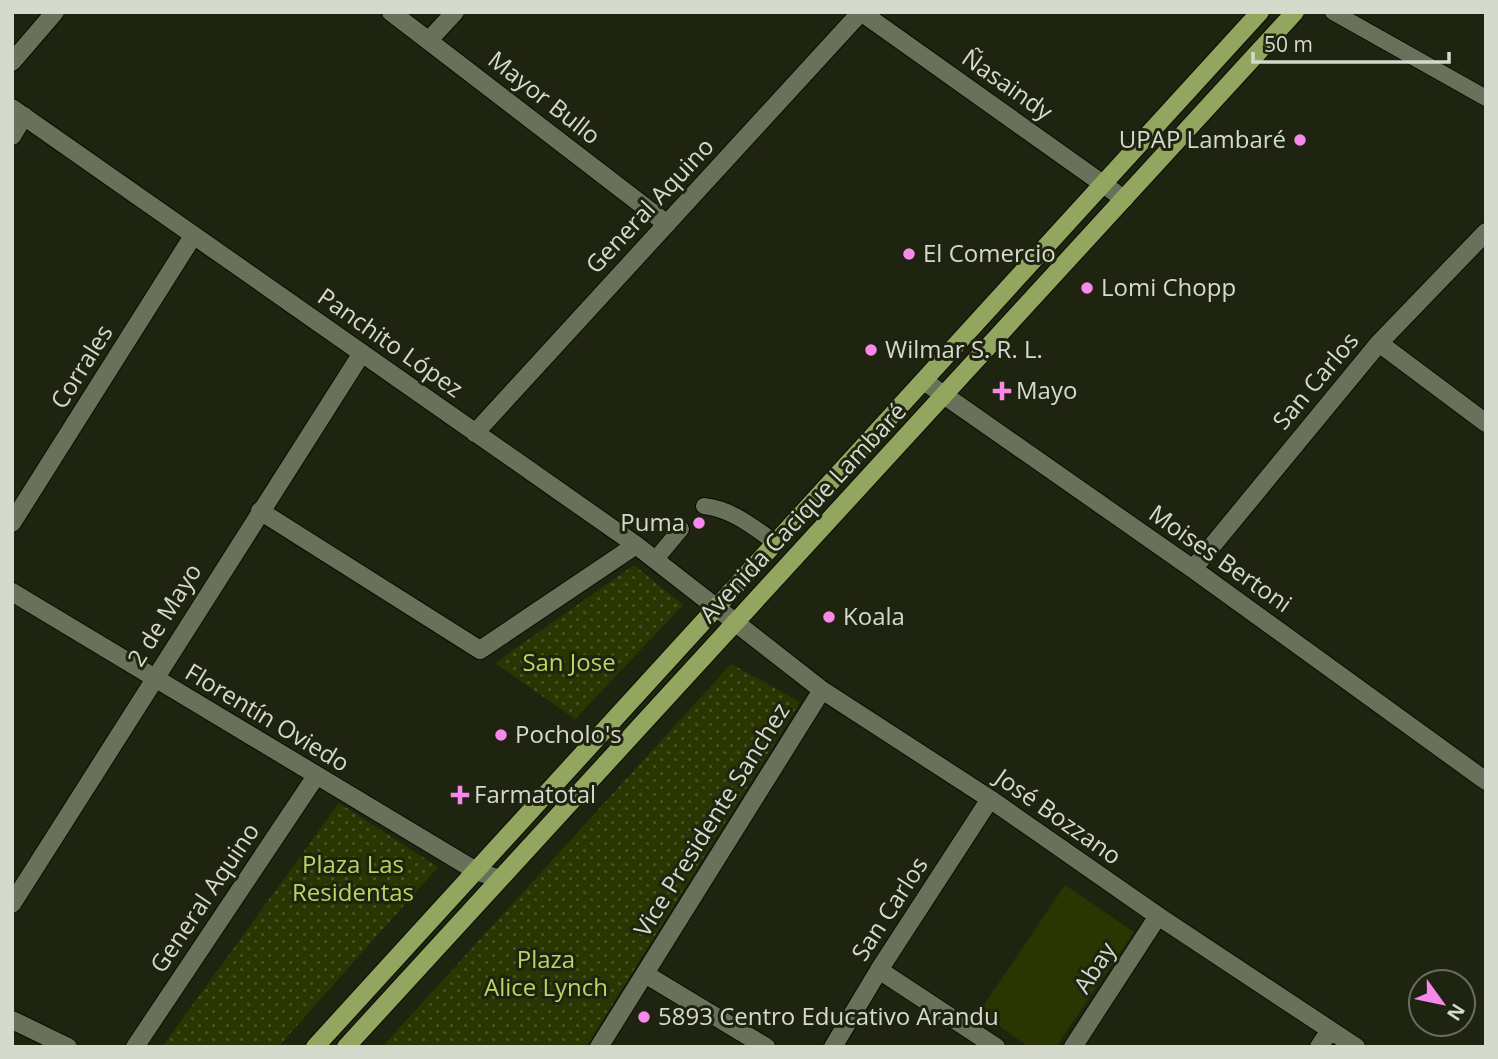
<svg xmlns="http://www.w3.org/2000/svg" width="1498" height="1059" font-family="'Open Sans',sans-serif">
<defs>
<pattern id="park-dots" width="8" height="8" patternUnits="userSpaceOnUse" patternTransform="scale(1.75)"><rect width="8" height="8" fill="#2a3502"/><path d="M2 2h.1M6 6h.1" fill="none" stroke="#485226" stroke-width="1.8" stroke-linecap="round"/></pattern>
</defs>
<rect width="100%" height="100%" fill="#1f2410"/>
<!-- park -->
<path fill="url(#park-dots)" d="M634 565 683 605 575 719 495 663Z
M731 664 800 702 586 1047H382Z
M339 803 438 867 278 1047H162Z"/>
<!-- pitch -->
<path fill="#2a3502" d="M1065 885 1134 932 1056 1047H1029L979 1012Z"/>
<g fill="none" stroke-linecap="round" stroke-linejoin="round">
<defs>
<path id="lane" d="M1333 12 1486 98
M704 506C732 509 753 527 776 543
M655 560 681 529"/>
<path id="street" d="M391 12 667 224
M429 40 455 12
M12 62 55 12
M12 108 636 545 822 690 990 799 1158 916 1356 1047
M12 136 24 116
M1379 343 1486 423
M924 381 1193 569 1486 781
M475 433 861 12 1124 199
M260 511 480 650 636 545
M12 523 193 236
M1193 569 1379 343 1486 232
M12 592 476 871 500 879
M12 904 362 353
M879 970 996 1047
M645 974 766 1047
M135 1047 316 776
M599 1047 822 690
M833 1047 879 970 990 799
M1073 1047 1158 916
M1319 1047 1330 1030"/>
<path id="secondary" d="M12 1020 68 1047"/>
<path id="primary" d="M315 1047 1260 12
M346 1047 1295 12"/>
</defs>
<!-- lane casing -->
<use href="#lane" stroke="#090d00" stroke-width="18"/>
<!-- street casing -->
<use href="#street" stroke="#090d00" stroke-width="20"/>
<!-- secondary casing -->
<use href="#secondary" stroke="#090d00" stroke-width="20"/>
<!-- primary casing -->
<use href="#primary" stroke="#090d00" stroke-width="20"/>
<!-- lane -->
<use href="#lane" stroke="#69715a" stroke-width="16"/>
<!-- street -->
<use href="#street" stroke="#69715a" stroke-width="18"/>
<!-- secondary -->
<use href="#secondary" stroke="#69715a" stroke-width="18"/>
<!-- primary -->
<use href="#primary" stroke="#92a65f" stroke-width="18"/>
</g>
<!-- markers -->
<g fill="#f888ea" stroke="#1f2410" stroke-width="2.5">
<circle cx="1300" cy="140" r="7"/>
<circle cx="909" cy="254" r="7"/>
<circle cx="1087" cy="288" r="7"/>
<circle cx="871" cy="350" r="7"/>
<path d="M998.5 380.5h7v7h7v7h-7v7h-7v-7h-7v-7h7z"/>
<circle cx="699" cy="523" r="7"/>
<circle cx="829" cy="617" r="7"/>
<circle cx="501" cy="735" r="7"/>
<path d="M456.5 784.5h7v7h7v7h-7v7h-7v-7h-7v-7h7z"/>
<circle cx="644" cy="1017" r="7"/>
</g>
<g text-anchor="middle" stroke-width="6" stroke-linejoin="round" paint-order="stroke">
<!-- street labels -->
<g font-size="24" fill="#d5dacd" stroke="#1f2410">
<text transform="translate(1007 85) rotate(35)" y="8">Ñasaindy</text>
<text transform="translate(544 98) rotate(38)" y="8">Mayor Bullo</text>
<text transform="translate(650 206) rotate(-47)" y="8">General Aquino</text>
<text transform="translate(390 343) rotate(35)" y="8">Panchito López</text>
<text transform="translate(82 367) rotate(-58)" y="8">Corrales</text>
<text transform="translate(1316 381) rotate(-50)" y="8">San Carlos</text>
<text transform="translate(803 513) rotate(-47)" y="8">Avenida Cacique Lambaré</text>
<text transform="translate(1220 559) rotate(35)" y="8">Moises Bertoni</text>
<text transform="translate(165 615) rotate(-58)" y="8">2 de Mayo</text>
<text transform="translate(267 718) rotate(31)" y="8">Florentín Oviedo</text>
<text transform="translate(1058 817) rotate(35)" y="8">José Bozzano</text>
<text transform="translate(712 820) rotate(-58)" y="8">Vice Presidente Sanchez</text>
<text transform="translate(205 898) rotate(-56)" y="8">General Aquino</text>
<text transform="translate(890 909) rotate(-57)" y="8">San Carlos</text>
<text transform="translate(1095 968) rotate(-57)" y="8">Abay</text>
</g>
<!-- poi labels -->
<g font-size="24" fill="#d5dacd" stroke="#1f2410" text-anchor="start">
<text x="1286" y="148" text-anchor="end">UPAP Lambaré</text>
<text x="923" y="262">El Comercio</text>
<text x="1101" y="296">Lomi Chopp</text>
<text x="885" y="358">Wilmar S. R. L.</text>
<text x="1016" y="399">Mayo</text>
<text x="685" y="531" text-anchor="end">Puma</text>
<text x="843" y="625">Koala</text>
<text x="515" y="743">Pocholo's</text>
<text x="474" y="803">Farmatotal</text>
<text x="658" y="1025">5893 Centro Educativo Arandu</text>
</g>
<!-- park labels -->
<g font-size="24" fill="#b8d662" stroke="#1f2410">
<text x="569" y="671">San Jose</text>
<text x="353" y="873">Plaza Las<tspan x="353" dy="28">Residentas</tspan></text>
<text x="546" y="968">Plaza<tspan x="546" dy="28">Alice Lynch</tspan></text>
</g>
</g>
<!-- border -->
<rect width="1498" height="1059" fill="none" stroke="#d5dacd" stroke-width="28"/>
<!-- north arrow -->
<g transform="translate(1442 1003) rotate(123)"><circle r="33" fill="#1f2410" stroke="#686d5c" stroke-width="2"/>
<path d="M0-5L12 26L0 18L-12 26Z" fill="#f888ea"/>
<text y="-10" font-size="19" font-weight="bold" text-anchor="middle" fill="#d5dacd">N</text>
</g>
<!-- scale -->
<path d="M1253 52v10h196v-10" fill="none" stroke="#d5dacd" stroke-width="3.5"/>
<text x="1264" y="52" font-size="21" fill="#d5dacd" stroke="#1f2410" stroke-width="5" paint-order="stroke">50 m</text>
</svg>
